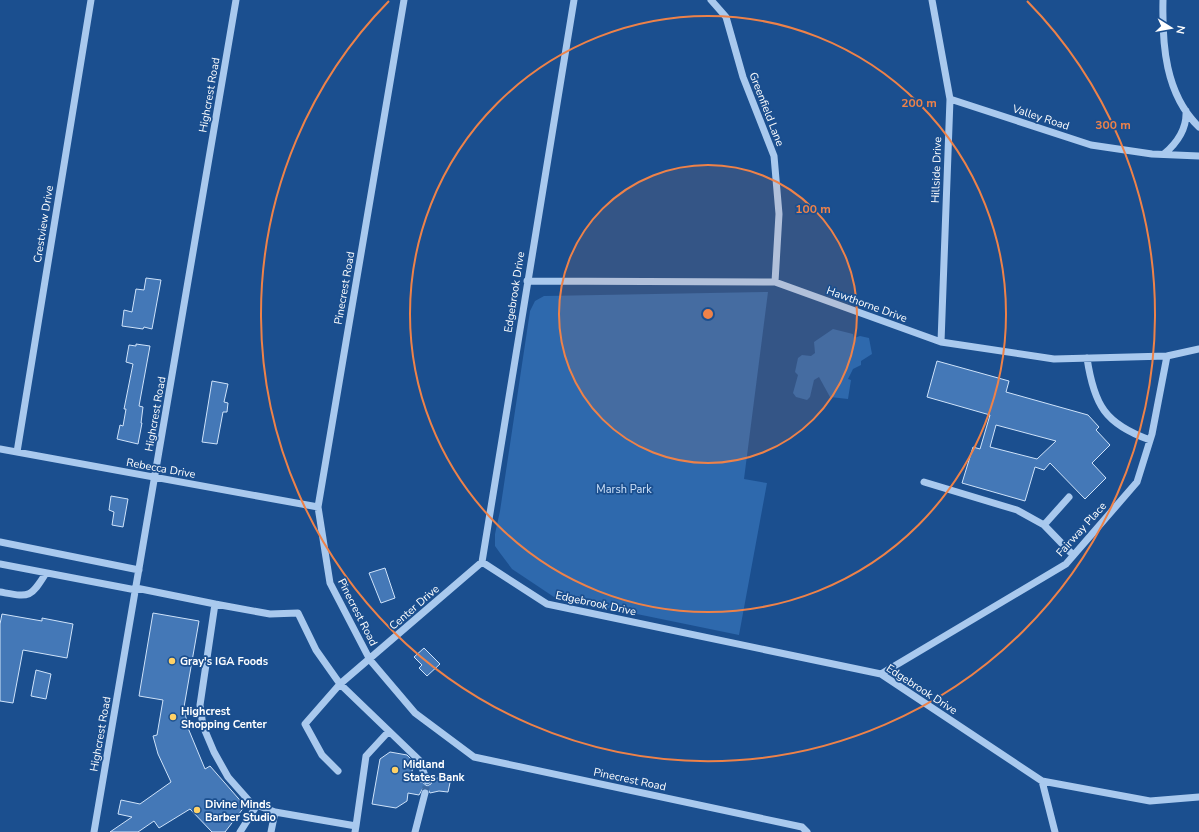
<svg xmlns="http://www.w3.org/2000/svg" width="1199" height="832" font-family="'Nunito Sans',sans-serif">
<rect width="100%" height="100%" fill="#1b4f8f"/>
<!-- green -->
<path fill="#2e69ad" d="M768 292 744 479 767 483 739 635 554 597 512 569 500 553 495 546V534L500 511 530 311 535 301 544 296Z
M833 329 853 334 854 338 860 336 869 338 872 354 861 361V365L853 369 848 379 851 380 848 399 830 397 819 377 814 380 810 397 807 400 796 397 793 393 798 375 795 372 798 358 802 355 811 356 815 353 814 342Z"/>
<!-- building -->
<path fill="#4478b7" stroke="#cfe3fa" fill-rule="evenodd" d="M146 278 161 280 152 329 144 327 143 329 122 326 124 310 132 312 136 289 144 290Z
M136 344 150 346 139 406 143 407 141 423H142L138 444 117 439 120 425 123 426 126 409H124L133 364 126 362 129 345 136 346Z
M937 361 1009 381 1006 392 1088 415 1099 427 1096 430 1110 445 1092 463 1106 478 1085 499 1050 463 1044 470 1035 467 1025 501 962 483 973 447 980 449 990 415 927 397ZM996 425 1056 441 1037 459 990 447Z
M212 381 228 384 224 402 228 403 227 412H223L217 444 202 442Z
M111 496 128 499 123 527 112 525 114 512 109 510Z
M385 568 395 598 381 603 369 573Z
M153 613 199 621 184 707 188 728 205 769 210 766 245 806 225 832H212L190 809 159 828 154 821 138 832H110L132 817 118 814 121 800 140 804 171 782 158 754 153 736 157 735 163 700 139 696Z
M2 614 42 621V618L73 624 67 658 23 650 13 703 0 701V624Z
M424 648 440 664 427 676 419 668 422 665 414 657Z
M36 670 51 674 46 699 31 696Z
M390 752 407 755 414 762 410 781 422 782 427 786 431 784 432 780 443 776 451 778 448 792 439 791 430 793 428 789 423 788 419 795 408 793 407 801 396 808 372 804 380 759Z"/>
<g fill="none" stroke-linecap="round" stroke-linejoin="round">
<!-- minor-tunnel -->
<path stroke="#3d69a0" stroke-width="7" stroke-dasharray="7 3.5" stroke-linecap="butt" d="M425 793 427 781"/>
<!-- minor -->
<path stroke="#a9c9ee" stroke-width="7" d="M404 0 318 507 330 583 370 660 415 713 474 757 802 827 807 832
M711 0 726 17 743 77 774 156 779 214 775 282
M932 0 950 99 941 342
M1163 0C1162 44 1165 94 1199 127
M950 99 1091 145 1152 154 1199 156
M1164 154C1177 143 1187 129 1186 111
M527 281 775 282 941 342 1054 359 1167 356 1199 349
M1087 358C1094 405 1105 424 1150 440
M0 449 318 507
M17 452 91 0
M924 482 1017 510 1044 525 1073 555
M1044 525 1069 497
M0 542 139 570
M482 562 547 604 881 674 1042 781 1150 801 1199 797
M482 562 574 0
M0 564 136 590
M136 588 215 604 200 705 203 726 214 752 228 777 251 803 275 812 271 832
M0 592C29 597 30 599 46 573
M215 604 270 614 298 613 316 650 340 684 419 760 427 781
M881 674 1066 564 1137 482 1152 434 1167 356
M338 771 322 755 305 724 340 684 482 562
M1042 781 1055 832
M275 812 356 826 355 832
M356 826 366 756 389 731
M94 832 236 0
M240 832 257 805
M415 832 425 793"/>
</g>
<!-- distance rings -->
<circle cx="708" cy="314" r="149" fill="#ee8249" fill-opacity=".12"/>
<g fill="none" stroke="#ee8249" stroke-width="2">
<circle cx="708" cy="314" r="149"/>
<circle cx="708" cy="314" r="298"/>
<path d="M1027 1A447 447 0 1 1 389 1"/>
</g>
<!-- markers -->
<g fill="#ffd166" stroke="#1b4f8f" stroke-width="1.5">
<circle cx="172" cy="661" r="4"/>
<circle cx="173" cy="717" r="4"/>
<circle cx="395" cy="770" r="4"/>
<circle cx="197" cy="810" r="4"/>
</g>
<g text-anchor="middle" stroke-width="3.5" stroke-linejoin="round" paint-order="stroke">
<!-- street labels -->
<g font-size="11" fill="#fff" stroke="#1b4f8f">
<text transform="translate(209 95) rotate(-80)" y="4">Highcrest Road</text>
<text transform="translate(767 109) rotate(69)" y="4">Greenfield Lane</text>
<text transform="translate(1041 117) rotate(18)" y="4">Valley Road</text>
<text transform="translate(936 170) rotate(-88)" y="4">Hillside Drive</text>
<text transform="translate(43 224) rotate(-81)" y="4">Crestview Drive</text>
<text transform="translate(344 288) rotate(-80)" y="4">Pinecrest Road</text>
<text transform="translate(514 292) rotate(-81)" y="4">Edgebrook Drive</text>
<text transform="translate(867 304) rotate(20)" y="4">Hawthorne Drive</text>
<text transform="translate(155 414) rotate(-80)" y="4">Highcrest Road</text>
<text transform="translate(161 468) rotate(10)" y="4">Rebecca Drive</text>
<text transform="translate(1081 529) rotate(-48)" y="4">Fairway Place</text>
<text transform="translate(596 603) rotate(12)" y="4">Edgebrook Drive</text>
<text transform="translate(414 607) rotate(-41)" y="4">Center Drive</text>
<text transform="translate(358 612) rotate(63)" y="4">Pinecrest Road</text>
<text transform="translate(922 689) rotate(33)" y="4">Edgebrook Drive</text>
<text transform="translate(100 734) rotate(-80)" y="4">Highcrest Road</text>
<text transform="translate(630 779) rotate(12)" y="4">Pinecrest Road</text>
</g>
<!-- park labels -->
<g font-size="11" fill="#cfe3fa" stroke="#1b4f8f">
<text x="624" y="493">Marsh Park</text>
</g>
<!-- poi labels -->
<g font-size="11" font-weight="bold" fill="#fff" stroke="#1b4f8f" text-anchor="start">
<text x="180" y="665">Gray's IGA Foods</text>
<text x="181" y="715">Highcrest<tspan x="181" dy="13">Shopping Center</tspan></text>
<text x="403" y="768">Midland<tspan x="403" dy="13">States Bank</tspan></text>
<text x="205" y="808">Divine Minds<tspan x="205" dy="13">Barber Studio</tspan></text>
</g>
</g>
<circle cx="708" cy="314" r="6" fill="#ee8249" stroke="#1b4f8f" stroke-width="2"/>
<g font-size="12" text-anchor="middle" font-weight="bold" fill="#ee8249" stroke="#1b4f8f" stroke-width="3.5" stroke-linejoin="round" paint-order="stroke">
<text x="919" y="107">200 m</text>
<text x="1113" y="129">300 m</text>
<text x="813" y="213">100 m</text>
</g>
<!-- north arrow -->
<g transform="translate(1171 28) rotate(101)" stroke="#1b4f8f" stroke-width="3" paint-order="stroke">
<path d="M0-3L7 15L0 10L-7 15Z" fill="#ffffff"/>
<text y="-6" font-size="11" font-weight="bold" text-anchor="middle" fill="#ffffff">N</text>
</g>
</svg>
